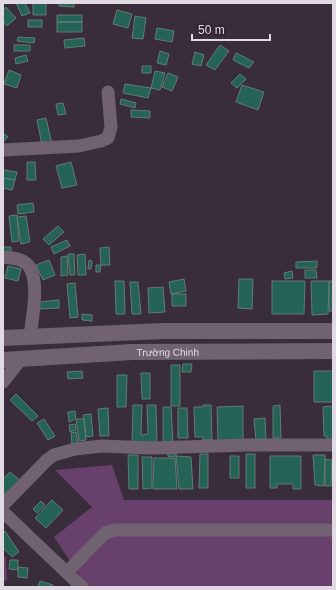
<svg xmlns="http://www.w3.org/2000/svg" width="336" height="590" font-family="Helvetica,sans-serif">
<rect width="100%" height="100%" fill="#392d3b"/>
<!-- green -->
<path fill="#67406b" d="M112 465 124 500H333V587H87L54 537 92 507 55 470Z
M3 555 6 558 7 580 3 582Z"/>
<!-- building -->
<path fill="#246355" stroke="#637b74" d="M16 3H25L30 13 22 16Z
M33 3H46V15H33Z
M59 3H74V7L59 6Z
M6 7 16 18 7 26 3 22V10Z
M117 10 132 14 128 28 113 24Z
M57 15H82V22H57Z
M135 16 146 18 143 39 132 38Z
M28 20H42V27H28Z
M57 22H82V32H57Z
M157 28 174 31 172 42 155 39Z
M18 37 35 38 34 43 17 41Z
M84 38 85 46 65 48 64 40Z
M14 45H30V51H14Z
M220 45 229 51 215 70 206 65Z
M160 51 169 54 166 65 157 63Z
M195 52 204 55 201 66 192 64Z
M236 53 254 62 249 68 233 60Z
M26 55 28 61 16 64 15 58Z
M142 66H151V73H142Z
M9 70 21 75 17 88 4 84Z
M155 71 165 73 160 90 151 88Z
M168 73 178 77 172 91 162 87Z
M240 74 246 79 237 88 231 83Z
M125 84 151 88 148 98 123 93Z
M242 85 264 92 258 110 236 102Z
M121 99 136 103 135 108 120 104Z
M63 103 66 114 58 115 56 104Z
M131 110 150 111V118L131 117Z
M46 118 52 144 42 145 37 120Z
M3 133 8 137 3 142Z
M27 162H35L36 180H27Z
M71 162 77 185 62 188 56 166Z
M3 170 17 172 15 180 3 178Z
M3 178 15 180 12 190 3 188Z
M33 203 34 212 18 214 17 205Z
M17 215 19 241 12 242 9 216Z
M26 216 30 242 21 244 17 217Z
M58 226 64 232 49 245 43 239Z
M67 240 70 246 54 254 51 247Z
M3 247H11V255L3 254Z
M109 247 110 265H101L100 248Z
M68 254H74L75 275H70Z
M85 254 86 275H78L77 255Z
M67 256 68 275 61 276V257Z
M49 260 55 275 43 280 36 265Z
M89 260 92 261 91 269H88Z
M317 261V268H296V262Z
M96 265H101L100 272H96Z
M8 266 21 269 18 281 5 278Z
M305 270H316L317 278H305Z
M292 271 293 278 285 279 284 273Z
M184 279 186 291 171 294 169 282Z
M239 279H253L252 309 238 308Z
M115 281H124L125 314H116Z
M272 281H305L304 314H272Z
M311 281H329L328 314 312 315Z
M329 281H333V311H329Z
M130 282H138L141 314H132Z
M75 283 78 317 70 318 67 284Z
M163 287 165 312 149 313 148 288Z
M172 294H186V306H172Z
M59 300V308L40 309 39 302Z
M82 314 92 315V321L82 320Z
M183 364H192L191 372H182Z
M171 365H180V406H171Z
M82 371 83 378 68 379 67 372Z
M314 371H333V402H314Z
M141 373H150V399H142Z
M117 375H127L126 407H117Z
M16 394 38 416 32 421 10 400Z
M133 405H142L141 435 148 434 147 405H156L157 444 132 443Z
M203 405H211L212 440H203V437H195L194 407H203Z
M280 405 281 438H273V406Z
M243 406V439L218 444 217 407Z
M333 406V441H327V436H324L323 407Z
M163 407H171L173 442H163Z
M108 408 109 436H100L98 409Z
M178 408H187L188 438H178Z
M75 411 76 419 69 422 68 412Z
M91 414 93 436 86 437 83 415Z
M265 418 266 439 256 440 254 419Z
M44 419 55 436 48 440 37 423Z
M76 419H84L86 440 79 441Z
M75 424 76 430 70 432 69 425Z
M76 432 78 443 72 444 71 433Z
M176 453V456L169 457 167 454Z
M200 454H208V488H199Z
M246 454H255V488H246Z
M128 455H138V489H129Z
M313 455H325L324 486 315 485Z
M176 456 191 457 193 489H179Z
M230 456H239V478H230Z
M270 456H301V489H293V484H277V488H270Z
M142 457H152V488L143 489Z
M154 458H175L177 489H153Z
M325 459 332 460 331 486H325Z
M10 472 21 481 10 494H3V479Z
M52 500 63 510 46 528 35 518Z
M41 501 45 505 37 513 33 509Z
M5 531 19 552 12 557 3 548V534Z
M10 560H18V570L9 569Z
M18 567 28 568 27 578 18 577Z
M40 581 53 585 52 587H38Z"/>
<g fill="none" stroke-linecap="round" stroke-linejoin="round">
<!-- minor -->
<path stroke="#706271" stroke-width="13" d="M3 150 79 146 101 141 108 138 111 127 108 92
M3 257C11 258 21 258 27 264 41 278 32 318 30 337
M3 382 21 359
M3 505 47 460 54 455 75 449 102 446 151 448 248 445H333
M3 512 82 587
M67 572 105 533 115 530H333"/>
<!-- tertiary -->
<g stroke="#706271" stroke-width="16">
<path d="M3 338 163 331H333"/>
<path id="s1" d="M3 360 132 352 333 351"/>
</g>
</g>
<g text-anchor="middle" stroke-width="4" stroke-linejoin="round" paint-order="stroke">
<!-- street labels -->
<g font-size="10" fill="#e2dae3" stroke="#2f2330">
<text dy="4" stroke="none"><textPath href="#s1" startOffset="165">Trường Chinh</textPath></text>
</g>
</g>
<!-- border -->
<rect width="336" height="590" fill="none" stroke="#e2dae3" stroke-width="8"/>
<!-- scale -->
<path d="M192 34v6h78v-6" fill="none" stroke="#e2dae3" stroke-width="2"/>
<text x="198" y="34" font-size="12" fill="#e2dae3" stroke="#2f2330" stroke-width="3" paint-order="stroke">50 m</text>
</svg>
